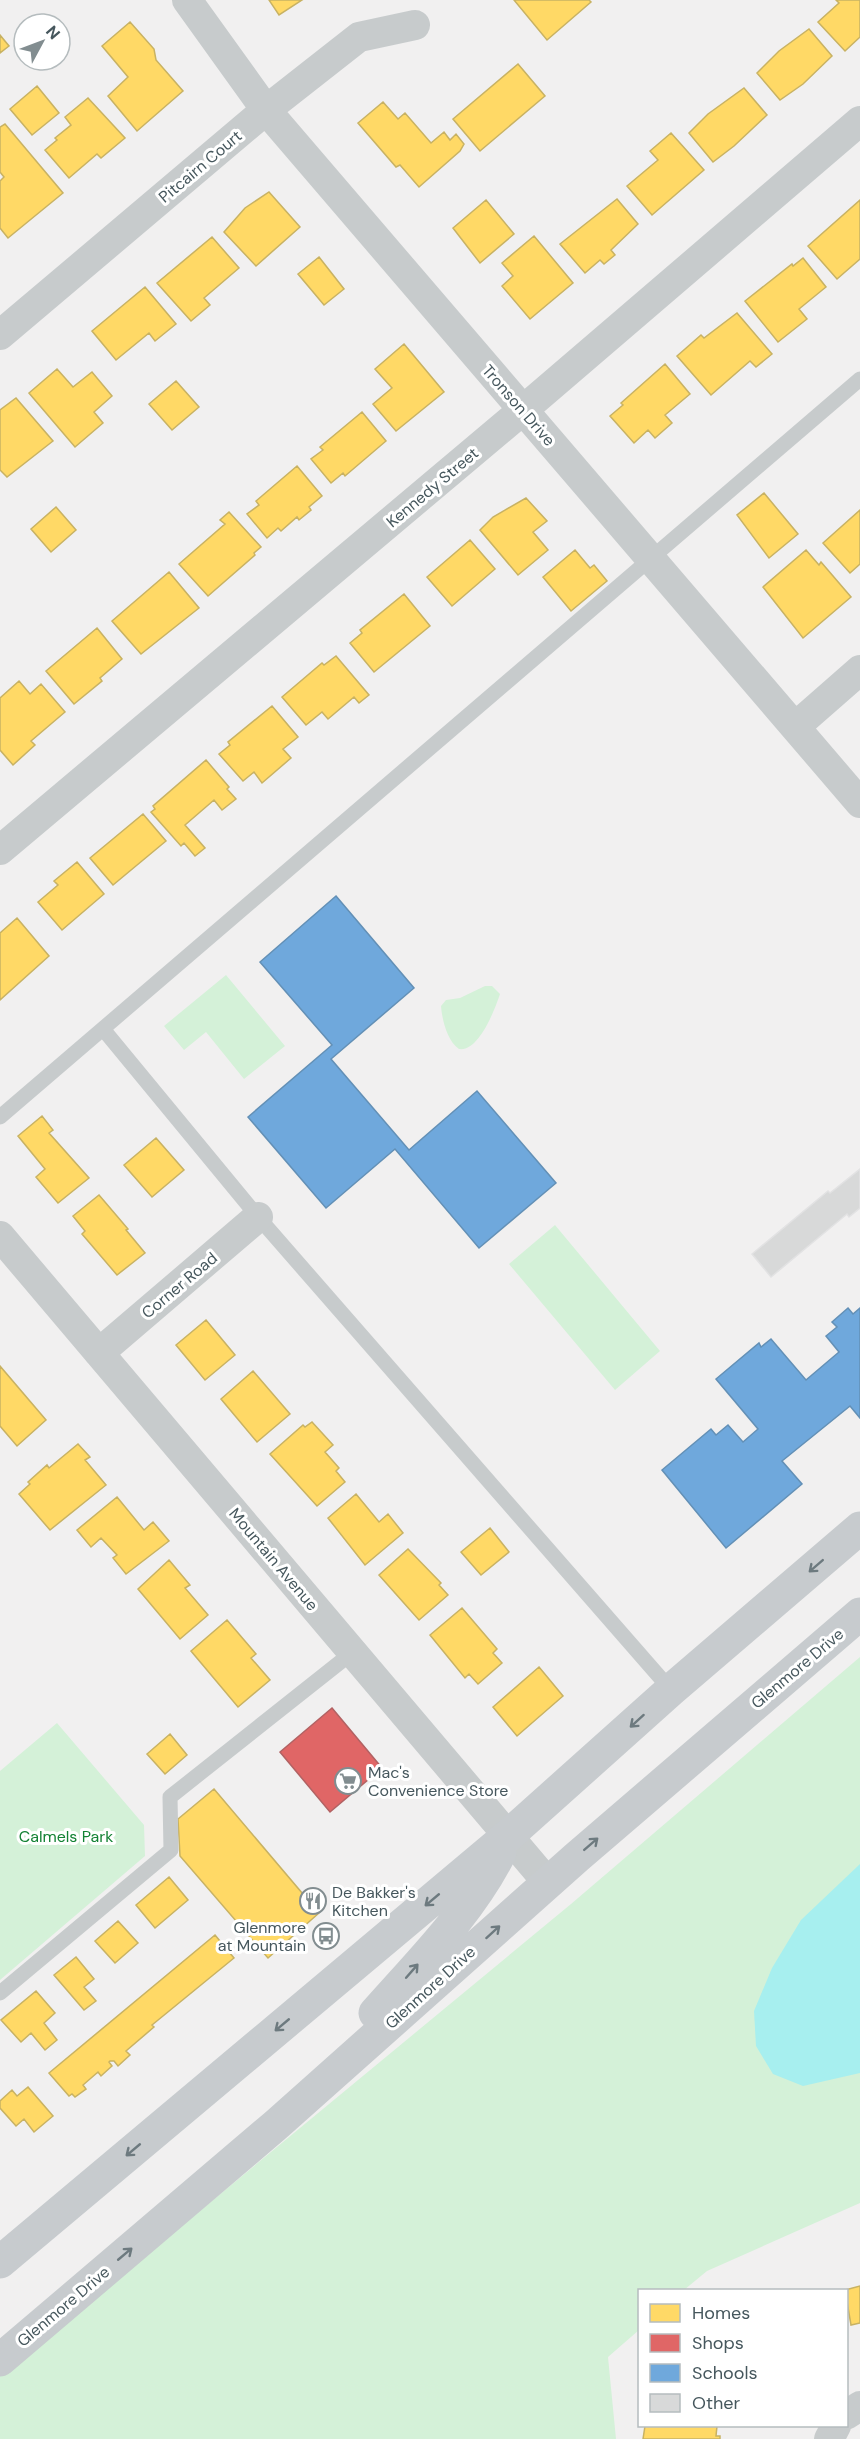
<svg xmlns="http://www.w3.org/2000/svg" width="860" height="2439" font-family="'DM Sans',sans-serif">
<rect width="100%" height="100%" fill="#f1f0f0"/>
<!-- green -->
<path fill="#d4f1d8" d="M226 975 285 1046 244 1079 206 1032 184 1050 164 1026Z
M485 986H492L500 994C495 1009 479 1052 459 1049 447 1041 442 1019 441 1006L446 1000 460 998Z
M555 1225 660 1351 615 1390 509 1264Z
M860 1657V2203L707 2271 684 2290H640L639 2330 608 2357 616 2439H0V2376L571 1904Z
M57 1723 144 1825 145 1856 0 1980V1771Z"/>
<!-- water -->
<path fill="#a7efef" d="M860 1864V2073L803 2086 773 2074 756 2046 754 2011 772 1968 801 1920Z"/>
<!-- homes -->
<path fill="#ffd966" stroke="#c8b263" stroke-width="1.5" d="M269 0H302L279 15Z
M514 0H589L591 2 547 40Z
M836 0H860V37L845 51 818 22 839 3Z
M130 22 154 49 156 60 183 91 137 131 108 96 128 77 102 46Z
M809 29 832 56 803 84 780 100 757 73 779 51Z
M0 35 9 46 0 53Z
M518 64 545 96 480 151 453 119Z
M37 86 59 113 32 135 10 109Z
M744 88 767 115 734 146 713 162 689 133 708 114Z
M88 98 125 138 101 158 97 154 69 178 45 150 57 140 55 138 71 125 65 117Z
M383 102 398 119 405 113 431 143 444 132 450 140 456 134 464 144 460 151 419 187 400 165 396 167 358 123Z
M5 124 63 193 8 238 0 228V181L4 177 0 172V127Z
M671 133 704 170 652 215 627 186 658 160 650 151Z
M269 192 300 227 256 266 224 232 245 208Z
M617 199 638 224 611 250 615 255 604 264 600 260 585 273 560 244Z
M486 200 514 234 480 263 453 228Z
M860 200V259L837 279 808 246Z
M534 236 573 283 530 319 502 286 513 276 502 263Z
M212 237 239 268 204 298 210 305 191 321 157 283Z
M319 257 344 289 324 305 298 274Z
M803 258 826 287 799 309 807 319 778 342 745 301 792 264 793 266Z
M145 287 176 324 155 341 149 333 116 360 92 331Z
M737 313 772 354 756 367 750 361 711 395 677 356 701 335 704 338Z
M404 344 444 392 396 431 373 404 392 388 375 369Z
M665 364 690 394 665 415 672 423 655 438 648 430 634 443 610 416 623 405 621 403Z
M57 369 73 387 92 372 112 396 94 412 103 423 75 447 29 393Z
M176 381 199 407 172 430 149 404Z
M16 398 53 441 7 477 0 470V410Z
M362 412 386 441 345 476 343 473 331 483 311 459 323 450 320 447Z
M297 466 322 496 309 507 311 510 299 520 297 517 281 531 278 528 267 538 247 514 259 505 256 501Z
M764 493 798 534 769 558 737 515Z
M526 498 547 521 533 532 548 550 518 575 480 530 493 517Z
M56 507 76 530 51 552 31 529Z
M860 510V564L850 573 823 543Z
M229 512 261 547 254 553 255 555 208 596 179 564 225 524 220 520Z
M470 540 495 569 452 606 427 577Z
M575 550 590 568 594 565 607 581 571 611 543 577Z
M806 550 819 565 821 562 851 597 803 638 763 587Z
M169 572 199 608 141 654 112 621Z
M404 594 430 626 374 672 350 643 362 633 360 630Z
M97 628 122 659 100 678 102 681 74 704 46 671Z
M336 656 369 695 359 703 354 697 328 719 322 712 306 725 282 697 322 663 324 665Z
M19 681 30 694 41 684 65 712 31 741 35 745 13 765 0 750V698Z
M272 706 298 737 283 749 291 758 262 783 254 772 243 781 219 754 230 745 228 742Z
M206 760 229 787 227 789 236 799 222 810 214 800 185 825 205 848 195 856 184 843 181 846 151 812 155 809 153 806Z
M143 814 166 841 113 885 90 858Z
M77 862 104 894 62 930 38 902 58 885 54 881Z
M17 918 49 956 0 1000V933Z
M42 1116 53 1130 49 1133 89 1178 58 1203 36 1177 45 1169 18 1136Z
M156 1138 184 1170 152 1197 124 1165Z
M99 1195 128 1229 126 1230 145 1253 117 1275 82 1234 85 1231 73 1216Z
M206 1320 235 1355 205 1380 176 1345Z
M0 1366 46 1420 17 1446 0 1426Z
M253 1371 290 1414 257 1442 221 1399Z
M312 1422 333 1445 325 1452 339 1468 336 1471 345 1482 317 1506 270 1454 303 1425 305 1427Z
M78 1444 90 1457 85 1460 106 1485 50 1530 19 1494 30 1484 28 1482 47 1465 49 1468Z
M356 1494 379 1522 388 1514 403 1533 365 1565 328 1518Z
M117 1497 144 1530 153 1522 169 1541 126 1574 113 1558 117 1555 101 1538 91 1547 77 1530Z
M490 1528 509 1552 481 1575 461 1552Z
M408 1549 441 1583 439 1585 448 1595 419 1620 379 1575Z
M169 1560 190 1585 185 1588 208 1615 180 1639 138 1589Z
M462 1608 497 1649 493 1653 502 1663 478 1684 469 1674 465 1678 430 1635Z
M227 1620 256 1654 251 1658 270 1680 238 1707 191 1651Z
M539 1667 563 1696 517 1736 493 1707Z
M170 1734 187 1755 165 1774 147 1754Z
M214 1789 319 1913 268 1958 180 1856 178 1819Z
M169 1877 188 1900 155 1928 136 1905Z
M118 1921 138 1943 115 1963 95 1941Z
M215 1935 234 1958 152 2025 154 2027 126 2051 130 2055 118 2066 114 2061H110L109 2062 112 2066 101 2076 98 2072 83 2085 86 2089 75 2097 72 2094 69 2096 49 2073Z
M76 1957 94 1979 84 1987 96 2001 84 2010 54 1975Z
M36 1991 55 2013 44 2023 57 2040 45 2050 31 2033 21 2042 1 2020Z
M28 2087 53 2116 34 2132 24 2119 16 2126 0 2108V2101L12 2090 17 2096Z
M860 2286V2323L851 2325 845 2290Z
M645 2426H717L716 2436H720V2439H643Z"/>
<!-- shops -->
<path fill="#e06666" stroke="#b26263" stroke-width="1.5" d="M332 1708 382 1768 330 1812 280 1752Z"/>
<!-- schools -->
<path fill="#6fa8dc" stroke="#6390b6" stroke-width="1.5" d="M336 896 414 988 331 1059 409 1150 477 1091 556 1183 479 1248 395 1149 326 1208 248 1117 332 1045 260 962Z
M848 1308 853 1314 860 1308V1418L850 1406 782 1461 802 1484 726 1548 662 1470 711 1429 716 1435 728 1425 743 1442 758 1429 716 1379 759 1343 761 1347 771 1339 806 1380 839 1352 826 1336 837 1327 832 1322Z"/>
<!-- building -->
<path fill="#d8d9d9" stroke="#e2e2e3" stroke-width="1.5" d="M860 1169V1208L849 1217 847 1214 771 1277 752 1254 828 1191 830 1193Z"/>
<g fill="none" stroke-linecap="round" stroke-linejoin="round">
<!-- lane -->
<path stroke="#c7cbcc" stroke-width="15" d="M103 1029 258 1217 671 1690
M0 1117 860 379
M0 1993 171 1850 170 1797 353 1652"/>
<!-- street -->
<path stroke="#c7cbcc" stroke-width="30" d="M187 0 266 110 860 803
M0 335 266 110 359 37 415 25
M795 727 860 670
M0 850 523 410 860 121
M0 1236 548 1883
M99 1353 258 1217
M846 2415 860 2406
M829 2439 836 2426"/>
<!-- secondary -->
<path stroke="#c7cbce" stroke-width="33" d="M375 2013C419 1963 470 1913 500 1853
M0 2262 509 1835 671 1690 860 1528
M0 2360 276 2125 577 1857 860 1614"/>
</g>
<!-- one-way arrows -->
<defs><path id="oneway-shaft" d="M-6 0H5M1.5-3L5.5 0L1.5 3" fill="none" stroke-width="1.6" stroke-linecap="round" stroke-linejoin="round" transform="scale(1.5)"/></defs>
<g stroke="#6d7a7f">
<use href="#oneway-shaft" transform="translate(816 1566) rotate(139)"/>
<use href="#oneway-shaft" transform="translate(637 1721) rotate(138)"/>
<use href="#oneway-shaft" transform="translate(591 1844) rotate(-41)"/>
<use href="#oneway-shaft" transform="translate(432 1900) rotate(140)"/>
<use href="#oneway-shaft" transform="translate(493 1932) rotate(-42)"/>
<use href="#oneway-shaft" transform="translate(412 1971) rotate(-49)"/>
<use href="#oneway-shaft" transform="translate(282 2025) rotate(140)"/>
<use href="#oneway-shaft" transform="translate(133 2150) rotate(140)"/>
<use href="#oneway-shaft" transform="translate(125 2254) rotate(-40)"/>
</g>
<!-- icons -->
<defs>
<symbol id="supermarket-ring" viewBox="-11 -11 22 22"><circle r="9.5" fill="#fff" stroke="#828d90" stroke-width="1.5"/><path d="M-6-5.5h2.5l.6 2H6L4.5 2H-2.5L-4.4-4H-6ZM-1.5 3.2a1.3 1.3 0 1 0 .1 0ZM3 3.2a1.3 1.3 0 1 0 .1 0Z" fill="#828d90"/></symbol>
<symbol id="restaurant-ring" viewBox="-11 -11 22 22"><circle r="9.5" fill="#fff" stroke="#828d90" stroke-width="1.5"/><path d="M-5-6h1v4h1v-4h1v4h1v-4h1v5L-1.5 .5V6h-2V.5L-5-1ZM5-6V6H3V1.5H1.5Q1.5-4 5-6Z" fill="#828d90"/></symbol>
<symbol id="bus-ring" viewBox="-11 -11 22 22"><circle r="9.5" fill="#fff" stroke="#828d90" stroke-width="1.5"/><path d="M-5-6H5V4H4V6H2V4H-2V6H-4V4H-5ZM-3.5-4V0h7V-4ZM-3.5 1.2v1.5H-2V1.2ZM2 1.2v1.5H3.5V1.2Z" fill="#828d90"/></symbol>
</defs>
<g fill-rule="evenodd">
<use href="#supermarket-ring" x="333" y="1766" width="30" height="30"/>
<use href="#restaurant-ring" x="298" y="1886" width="30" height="30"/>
<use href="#bus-ring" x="311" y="1921" width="30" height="30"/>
</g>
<g text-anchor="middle" stroke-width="6" stroke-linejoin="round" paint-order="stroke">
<!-- street labels -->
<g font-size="16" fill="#46575d" stroke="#fff">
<text transform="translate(200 166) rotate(-40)" y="6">Pitcairn Court</text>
<text transform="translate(519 405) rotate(49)" y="6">Tronson Drive</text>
<text transform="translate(432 487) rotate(-40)" y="6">Kennedy Street</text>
<text transform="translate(179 1285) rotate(-40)" y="6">Corner Road</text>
<text transform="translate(274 1559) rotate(50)" y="6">Mountain Avenue</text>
<text transform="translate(797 1668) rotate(-40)" y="6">Glenmore Drive</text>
<text transform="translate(430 1987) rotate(-42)" y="6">Glenmore Drive</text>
<text transform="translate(63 2306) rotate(-40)" y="6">Glenmore Drive</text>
</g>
<!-- poi labels -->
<g font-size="16" fill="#46575d" stroke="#fff" text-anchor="start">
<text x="368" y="1778">Mac's<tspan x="368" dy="18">Convenience Store</tspan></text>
<text x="332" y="1898">De Bakker's<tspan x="332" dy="18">Kitchen</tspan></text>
<text x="306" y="1933" text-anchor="end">Glenmore<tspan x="306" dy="18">at Mountain</tspan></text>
</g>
<!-- park labels -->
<g font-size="16" fill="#138234" stroke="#fff">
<text x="66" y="1842">Calmels Park</text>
</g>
</g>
<!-- legend -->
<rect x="638" y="2289" width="210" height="138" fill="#ffffff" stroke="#b5bcbe" stroke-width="1.5"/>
<rect x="650" y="2304" width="30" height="18" fill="#ffd966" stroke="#b5bcbe" stroke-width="1.5"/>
<text x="692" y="2319" font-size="18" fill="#46575d">Homes</text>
<rect x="650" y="2334" width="30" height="18" fill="#e06666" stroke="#b5bcbe" stroke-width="1.5"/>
<text x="692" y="2349" font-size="18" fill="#46575d">Shops</text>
<rect x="650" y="2364" width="30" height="18" fill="#6fa8dc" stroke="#b5bcbe" stroke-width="1.5"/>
<text x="692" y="2379" font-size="18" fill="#46575d">Schools</text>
<rect x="650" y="2394" width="30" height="18" fill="#d8d9d9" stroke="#b5bcbe" stroke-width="1.5"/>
<text x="692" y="2409" font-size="18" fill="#46575d">Other</text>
<!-- north arrow -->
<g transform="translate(42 42) rotate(49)"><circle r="28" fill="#ffffff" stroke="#b5bcbe" stroke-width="1.5"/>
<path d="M0-4.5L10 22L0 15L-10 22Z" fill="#828d90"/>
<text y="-9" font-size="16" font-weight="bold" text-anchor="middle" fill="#46575d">N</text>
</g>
</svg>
